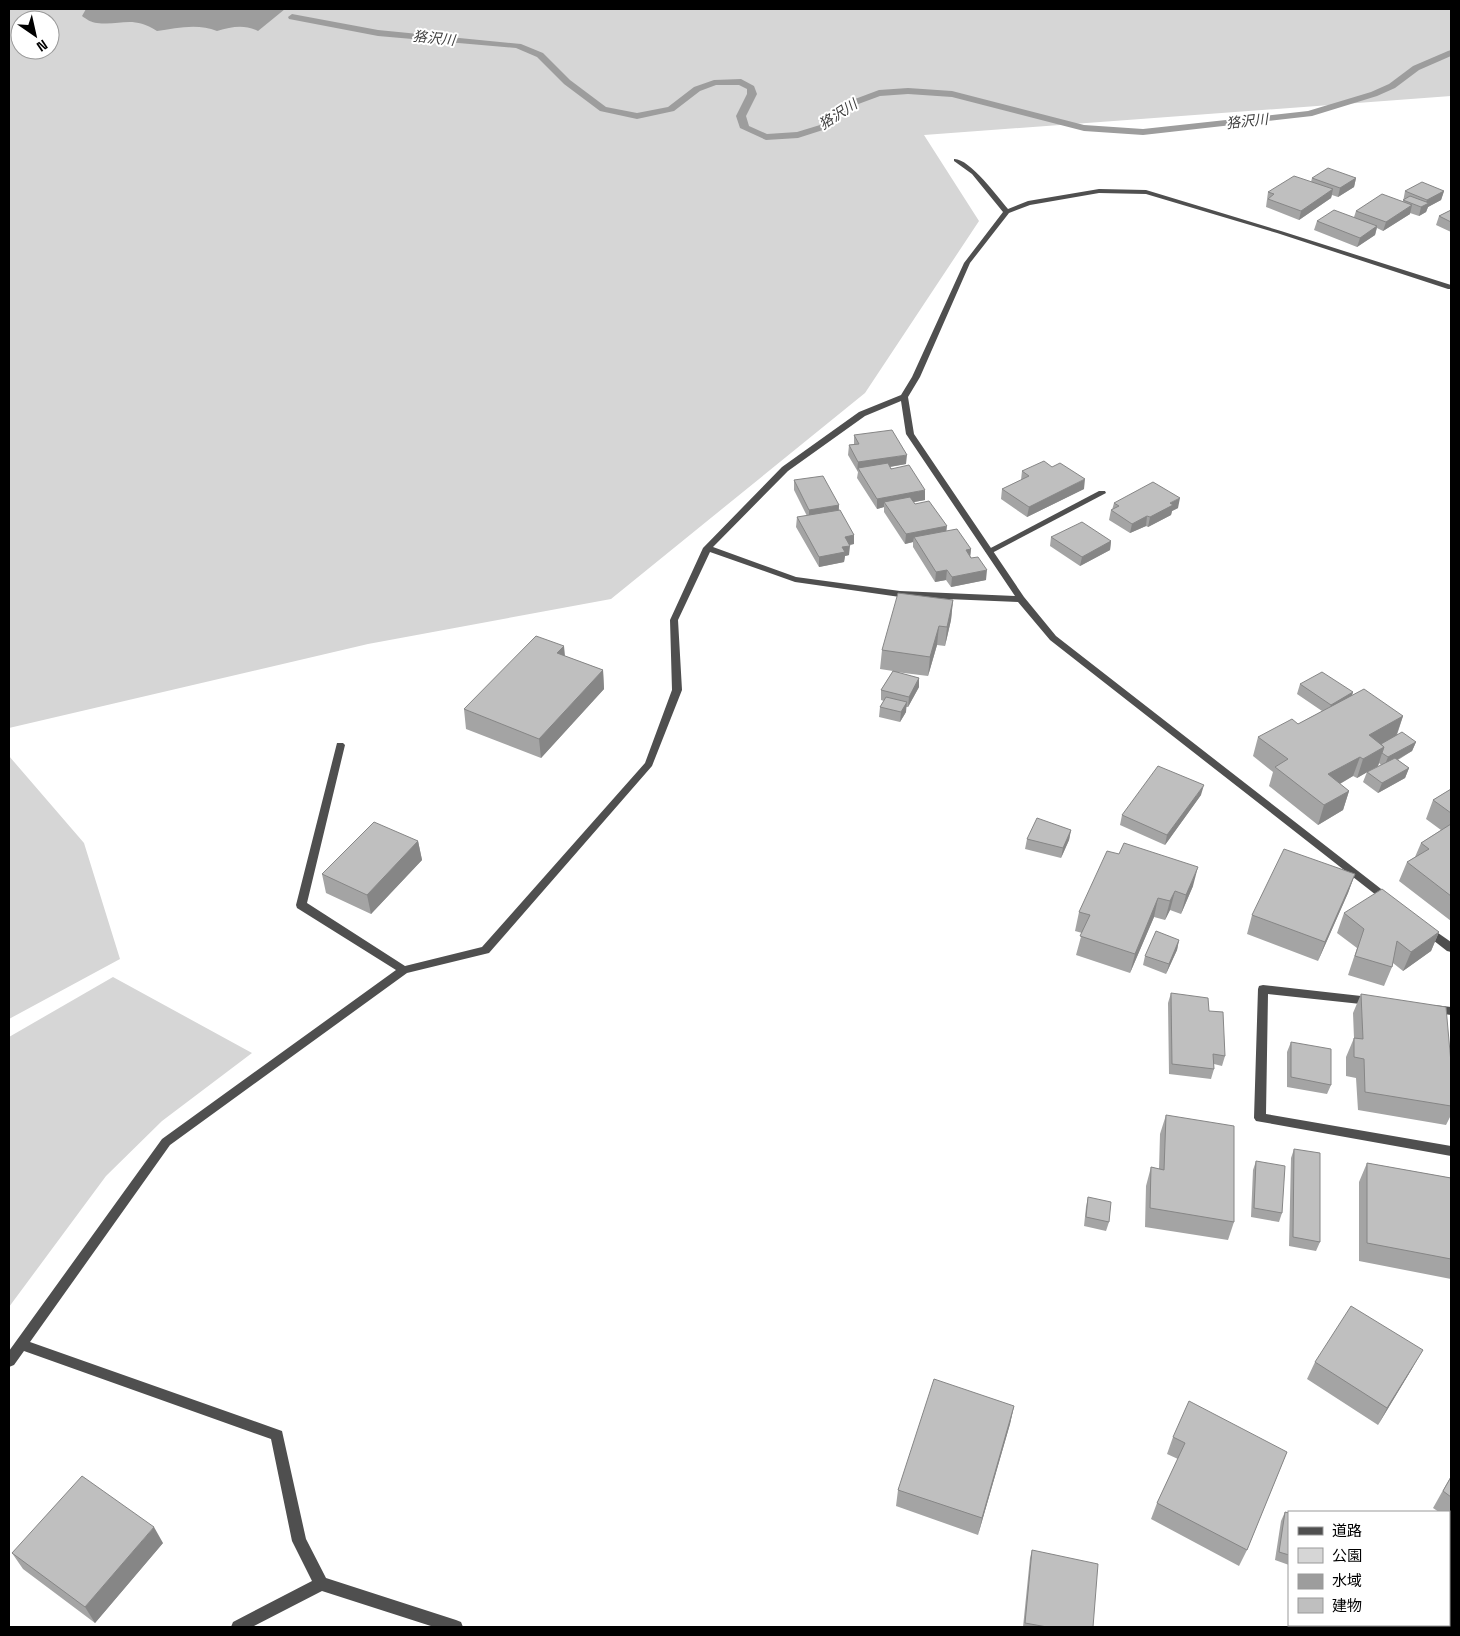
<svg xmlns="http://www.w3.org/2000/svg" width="1460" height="1636" font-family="'Space Grotesk','Noto Sans JP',sans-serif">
<rect width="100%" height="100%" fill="#fff"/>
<!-- green -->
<path fill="#d6d6d6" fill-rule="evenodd" d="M9 9H1451V96L924 135 979 221 865 393 611 599 368 644 9 728ZM20 20H50V50H20Z
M9 756 84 843 120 959 9 1019Z
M113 977 252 1053 162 1121 106 1176 9 1307V1037Z"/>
<!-- water -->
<path fill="#9d9d9d" d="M86 9H285L258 31C243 24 232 27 217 31 198 23 176 28 157 31 132 15 121 26 97 23 92 23 86 19 82 16Z"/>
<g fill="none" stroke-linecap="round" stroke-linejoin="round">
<!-- stream -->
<path fill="#9d9d9d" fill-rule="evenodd" d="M292 14 378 30 521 44 543 53 570 80 606 107 637 113 668 107 694 87 714 80 741 79 754 86 757 94 746 116 749 126 767 134 797 132 820 125 847 102 879 90 908 88 952 91 1084 125 1143 129 1308 111 1371 92 1389 84 1413 66 1448 51 1451 50V56L1419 70 1395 88 1377 96 1312 116 1143 135 1084 131 952 97 908 94 880 96 853 106 826 129 798 138 766 140 740 128 736 116 747 94V89L739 85H716L700 91 674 111 637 119 600 111 564 84 537 57 516 48 378 36 289 19 288 17Z"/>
<!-- service -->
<path fill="#4f4f4f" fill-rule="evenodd" d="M1099 491H1105L1106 493 992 553 989 554 985 551Z"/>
<!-- minor -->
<path fill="#4f4f4f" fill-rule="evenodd" d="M954 159C969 158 998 197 1008 209L1028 201 1099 189 1146 190 1281 231 1451 285V289H1448L1277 233 1146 194 1099 193 1030 205 1009 213 970 263 920 377 908 397 914 434 1024 597 1056 636 1394 899 1393 902H1385L1050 640 1018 602 900 597 795 582 710 552 678 620 682 690 652 766 489 953 407 973 170 1145 30 1342 282 1431 306 1539 326 1578 456 1620 461 1622 463 1627H434L322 1591 252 1627H231L233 1622 312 1581 292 1541 271 1439 24 1351 14 1365 9 1367V1351L162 1139 396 970 297 908 296 905 337 743H343L345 745 307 903 405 966 482 947 645 763 672 690 670 620 703 548 782 467 859 412 901 395 912 377 964 263 1003 212 972 174 954 161ZM901 401 906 434 1015 596 900 591 796 577 713 547 788 471 865 416Z
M1428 926 1451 942V952L1447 951 1424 933 1423 930 1424 927Z
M1263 985 1370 997 1374 998 1376 1001 1374 1004 1370 1005 1268 994 1266 1114 1451 1146V1156L1256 1121 1254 1118 1258 989 1259 986Z
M1434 1005 1451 1007V1015L1430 1012 1428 1009 1430 1006Z"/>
</g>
<!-- wall -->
<path fill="#a4a4a4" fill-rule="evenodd" d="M1312 178H1356L1354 187 1338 197 1332 195 1331 198 1299 220 1266 207 1268 192 1311 182Z
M1405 191H1444L1441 200 1428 207 1426 212 1419 216 1410 213V214L1383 231 1377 228 1375 235 1357 247 1314 230 1317 221 1354 217 1356 211 1403 202Z
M1451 210V232L1436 225 1439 216Z
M854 435 906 464 890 467 925 500 914 502 915 504 946 531 971 549 970 556 986 580 951 587 946 580 935 582 913 547V542L905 544 884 512V507L877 509 857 478 858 472 848 455 849 445 854 444Z
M1052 467 1084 489 1027 517 1001 499 1002 489 1021 480 1022 471Z
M794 480 839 505V510L854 535V544L849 545V555L845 556 844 562 819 567 796 527 797 517 807 516 794 490Z
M1114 503 1178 508 1172 511 1171 515 1148 527 1146 526 1130 533 1109 520 1111 510H1112Z
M1051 537 1111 541 1110 550 1080 566 1050 546Z
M953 600 951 620 945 646 937 645 928 676 896 672 919 678V687L908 707H906V712L900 722 879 717 880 707 884 701 881 700V690L893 671 880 669 882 650Z
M565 656 603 670 604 689 541 758 466 729 464 709Z
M1300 684 1353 692 1352 695 1403 716 1397 735 1416 742 1412 751 1398 760 1409 768 1405 778 1378 793 1363 782 1367 772 1357 778 1353 776 1340 784 1349 791 1343 810 1318 825 1269 786 1273 772 1253 756 1258 737 1298 724 1322 711 1297 694ZM1379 763 1381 765 1368 772 1378 766Z
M1451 789V921L1399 881 1407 862 1415 857 1421 843 1441 830 1426 819 1433 800Z
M1201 795 1165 845 1120 825 1122 815Z
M1071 830 1069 840 1061 858 1025 849 1027 839Z
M418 841 422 860 371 914 326 893 322 874Z
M1355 874 1348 893 1318 961 1247 934 1252 915Z
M1193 886 1181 914 1170 910 1165 920 1154 917 1130 973 1076 955 1082 933 1075 931 1079 912Z
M1344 913 1439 932 1431 951 1403 971 1393 963 1392 967 1384 986 1348 975 1357 948 1337 933Z
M1179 940 1177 950 1166 974 1143 965 1145 956Z
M1171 993 1209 1011 1225 1056 1222 1066 1214 1064V1069L1211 1079 1169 1074 1168 1003Z
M1361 994 1451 1063V1115L1446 1125 1358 1110 1356 1078 1346 1076V1057L1354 1038 1353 1013Z
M1291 1042 1331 1085 1327 1094 1287 1087V1052Z
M1166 1115 1234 1222 1228 1240 1145 1227 1146 1186 1151 1167 1159 1169 1160 1134Z
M1294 1149 1320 1242 1316 1251 1289 1246 1291 1158Z
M1256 1161 1282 1213 1279 1222 1251 1217 1253 1170Z
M1367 1163 1451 1178V1279L1359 1261V1182Z
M1088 1197 1109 1222 1106 1231 1084 1226 1086 1207Z
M1315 1362 1413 1367 1378 1425 1307 1379Z
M1014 1406 1010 1424 978 1535 896 1506 898 1490Z
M1173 1437 1287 1452 1247 1550 1239 1566 1151 1519 1157 1503 1178 1459 1167 1454Z
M1451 1476V1520L1449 1519V1512H1439L1433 1508Z
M1285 1512 1289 1513V1565L1275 1560 1281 1521Z
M163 1543 95 1623 23 1569 12 1553Z
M1032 1550 1093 1627H1023L1030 1558Z"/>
<!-- shaded-wall -->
<path fill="#868686" d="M1356 178 1354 187 1338 197 1340 188Z
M1333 189 1331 198 1299 220 1301 211Z
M1444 191 1441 200 1428 207 1426 212 1419 216 1421 207 1425 205 1427 200Z
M1412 205 1410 214 1383 231 1386 222Z
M1377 226 1375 235 1357 247 1360 238Z
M907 455 906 464 860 472 858 468 857 472 858 462Z
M1085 479 1084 489 1027 517 1029 507Z
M925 490V500L888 507 884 502V507L877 509V499Z
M1180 498 1178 508 1172 511 1171 515 1148 527 1150 517 1170 503Z
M839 505 838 515 809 519V510Z
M1147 516 1146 526 1130 533 1132 524Z
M947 526 946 535 914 537 913 542 905 544 906 534Z
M854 535V544L844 546 845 537Z
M1111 541 1110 550 1080 566 1082 557Z
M850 546 849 555 845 556 844 562 819 567V557L842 547Z
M971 549 970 559 966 550Z
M947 570 946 580 935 582 936 572Z
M987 570 986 580 951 587 952 577Z
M953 600 951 620 945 646 947 627Z
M939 626 937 645 928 676 930 657Z
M564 646 566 666 557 653Z
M603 670 604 689 541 758 539 739Z
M919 678V687L908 707 909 697Z
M1353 692 1350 702 1328 715 1331 705Z
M907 702 906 712 900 722 901 712Z
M1403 716 1396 736 1362 755 1369 735Z
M1416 742 1412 751 1384 767 1388 757Z
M1384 747 1378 766 1357 778 1363 759Z
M1360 757 1353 776 1322 794 1328 774Z
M1409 768 1405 778 1378 793 1382 783Z
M1204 785 1201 795 1165 845 1167 835Z
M1349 791 1343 810 1318 825 1324 805Z
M1071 830 1069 840 1061 858 1063 848Z
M418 841 422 860 371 914 367 895Z
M1198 867 1193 886 1181 914 1186 895Z
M1355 874 1348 893 1318 961 1325 942Z
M1175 891 1170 910 1165 920 1170 901Z
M1158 898 1154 917 1130 973 1135 954Z
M1439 932 1431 951 1403 971 1411 952Z
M1179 940 1177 950 1166 974 1169 964Z
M1423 1350 1413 1367 1378 1425 1387 1408Z
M1014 1406 1010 1424 978 1535 982 1518Z
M154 1527 163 1543 95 1623 85 1607Z"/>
<!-- building -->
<path fill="#bfbfbf" stroke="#868686" d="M1328 168 1356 178 1340 188 1312 178Z
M1294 176 1333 189 1301 211 1268 199 1274 194 1268 192Z
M1422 182 1444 191 1427 200 1405 191Z
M1382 194 1412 205 1386 222 1356 211Z
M1410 196 1429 203 1421 207 1403 200Z
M1334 210 1377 226 1360 238 1317 221Z
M1451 210V222L1439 216Z
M892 430 907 455 858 462 849 445 859 444 854 435Z
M1044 461 1052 467 1060 463 1085 479 1029 507 1002 489 1029 476 1022 471Z
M888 463 891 469 909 465 925 490 877 499 858 468Z
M823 476 839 505 809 510 794 480Z
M1153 482 1180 498 1170 503 1173 505 1150 517 1147 516 1132 524 1111 510 1119 506 1114 503Z
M910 497 915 504 929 501 947 526 906 534 884 502Z
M840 510 854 535 845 537 850 546 842 547 845 552 819 557 797 517Z
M1082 522 1111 541 1082 557 1051 537Z
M957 529 971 549 966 550 971 558 978 557 987 570 952 577 947 570 936 572 914 537Z
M898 593 953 600 947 627 939 626 930 657 882 650Z
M536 636 564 646 557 653 603 670 539 739 464 709Z
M893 671 919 678 909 697 881 690Z
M1322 672 1353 692 1331 705 1300 684Z
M1364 689 1403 716 1369 735 1384 747 1363 759 1360 757 1328 774 1349 791 1324 805 1275 767 1288 759 1258 737 1292 719 1298 724Z
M886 697 907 702 901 712 880 707Z
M1402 732 1416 742 1388 757 1382 753 1384 747 1381 744Z
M1395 758 1409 768 1382 783 1367 772Z
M1158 766 1204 785 1167 835 1122 815Z
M1451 789V813L1433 800Z
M1037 818 1071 830 1063 848 1027 839Z
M374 822 418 841 367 895 322 874Z
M1451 824V896L1407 862 1429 849 1421 843Z
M1124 843 1198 867 1186 895 1175 891 1170 901 1158 898 1135 954 1080 936 1090 915 1079 912 1107 851 1119 854Z
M1284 849 1355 874 1325 942 1252 915Z
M1382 889 1439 932 1411 952 1397 941 1392 967 1355 956 1364 929 1344 913Z
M1156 931 1179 940 1169 964 1145 956Z
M1171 993 1208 998 1209 1011 1223 1012 1225 1056 1213 1054 1214 1069 1172 1064Z
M1361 994 1446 1007 1451 1063V1106L1365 1092 1364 1059 1354 1057V1038L1363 1039Z
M1291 1042 1331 1049V1085L1291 1077Z
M1166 1115 1234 1126V1222L1150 1208 1151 1167 1164 1170Z
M1294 1149 1320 1153V1242L1293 1237Z
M1256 1161 1285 1166 1282 1213 1254 1208Z
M1367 1163 1451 1178V1259L1367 1243Z
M1088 1197 1111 1202 1109 1222 1086 1217Z
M1351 1306 1423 1350 1387 1408 1315 1362Z
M934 1379 1014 1406 982 1518 898 1490Z
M1189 1401 1287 1452 1247 1550 1157 1503 1185 1443 1173 1437Z
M82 1476 154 1527 85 1607 12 1553Z
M1451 1477V1497L1443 1491Z
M1285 1512 1289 1513V1555L1279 1552Z
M1032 1550 1098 1564 1093 1627H1047L1025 1623Z"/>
<g text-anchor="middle" stroke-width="4" stroke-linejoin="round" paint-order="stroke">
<!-- far-water labels -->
<g font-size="14" font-style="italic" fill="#3e3e3e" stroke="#fff">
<text transform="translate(434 38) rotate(6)" y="5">狢沢川</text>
<text transform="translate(838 114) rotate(-33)" y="5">狢沢川</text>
<text transform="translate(1247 121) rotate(-6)" y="5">狢沢川</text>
</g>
</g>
<!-- border -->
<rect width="1460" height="1636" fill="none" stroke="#000000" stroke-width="20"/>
<!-- legend -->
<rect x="1288" y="1511" width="162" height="115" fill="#ffffff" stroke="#999999"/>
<rect x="1298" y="1527" width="25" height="8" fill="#4f4f4f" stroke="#999999"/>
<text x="1332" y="1536" font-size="15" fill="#000000">道路</text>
<rect x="1298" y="1548" width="25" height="15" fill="#d6d6d6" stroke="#999999"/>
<text x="1332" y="1561" font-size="15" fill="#000000">公園</text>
<rect x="1298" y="1574" width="25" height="15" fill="#9d9d9d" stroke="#999999"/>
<text x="1332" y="1586" font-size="15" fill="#000000">水域</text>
<rect x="1298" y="1598" width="25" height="15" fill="#bfbfbf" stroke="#999999"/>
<text x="1332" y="1611" font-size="15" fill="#000000">建物</text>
<!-- north arrow -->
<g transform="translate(35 35) rotate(146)"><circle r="24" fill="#ffffff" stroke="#999999"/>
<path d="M0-4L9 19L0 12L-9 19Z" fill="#000000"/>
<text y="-8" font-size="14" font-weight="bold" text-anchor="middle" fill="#000000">N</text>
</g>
</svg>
